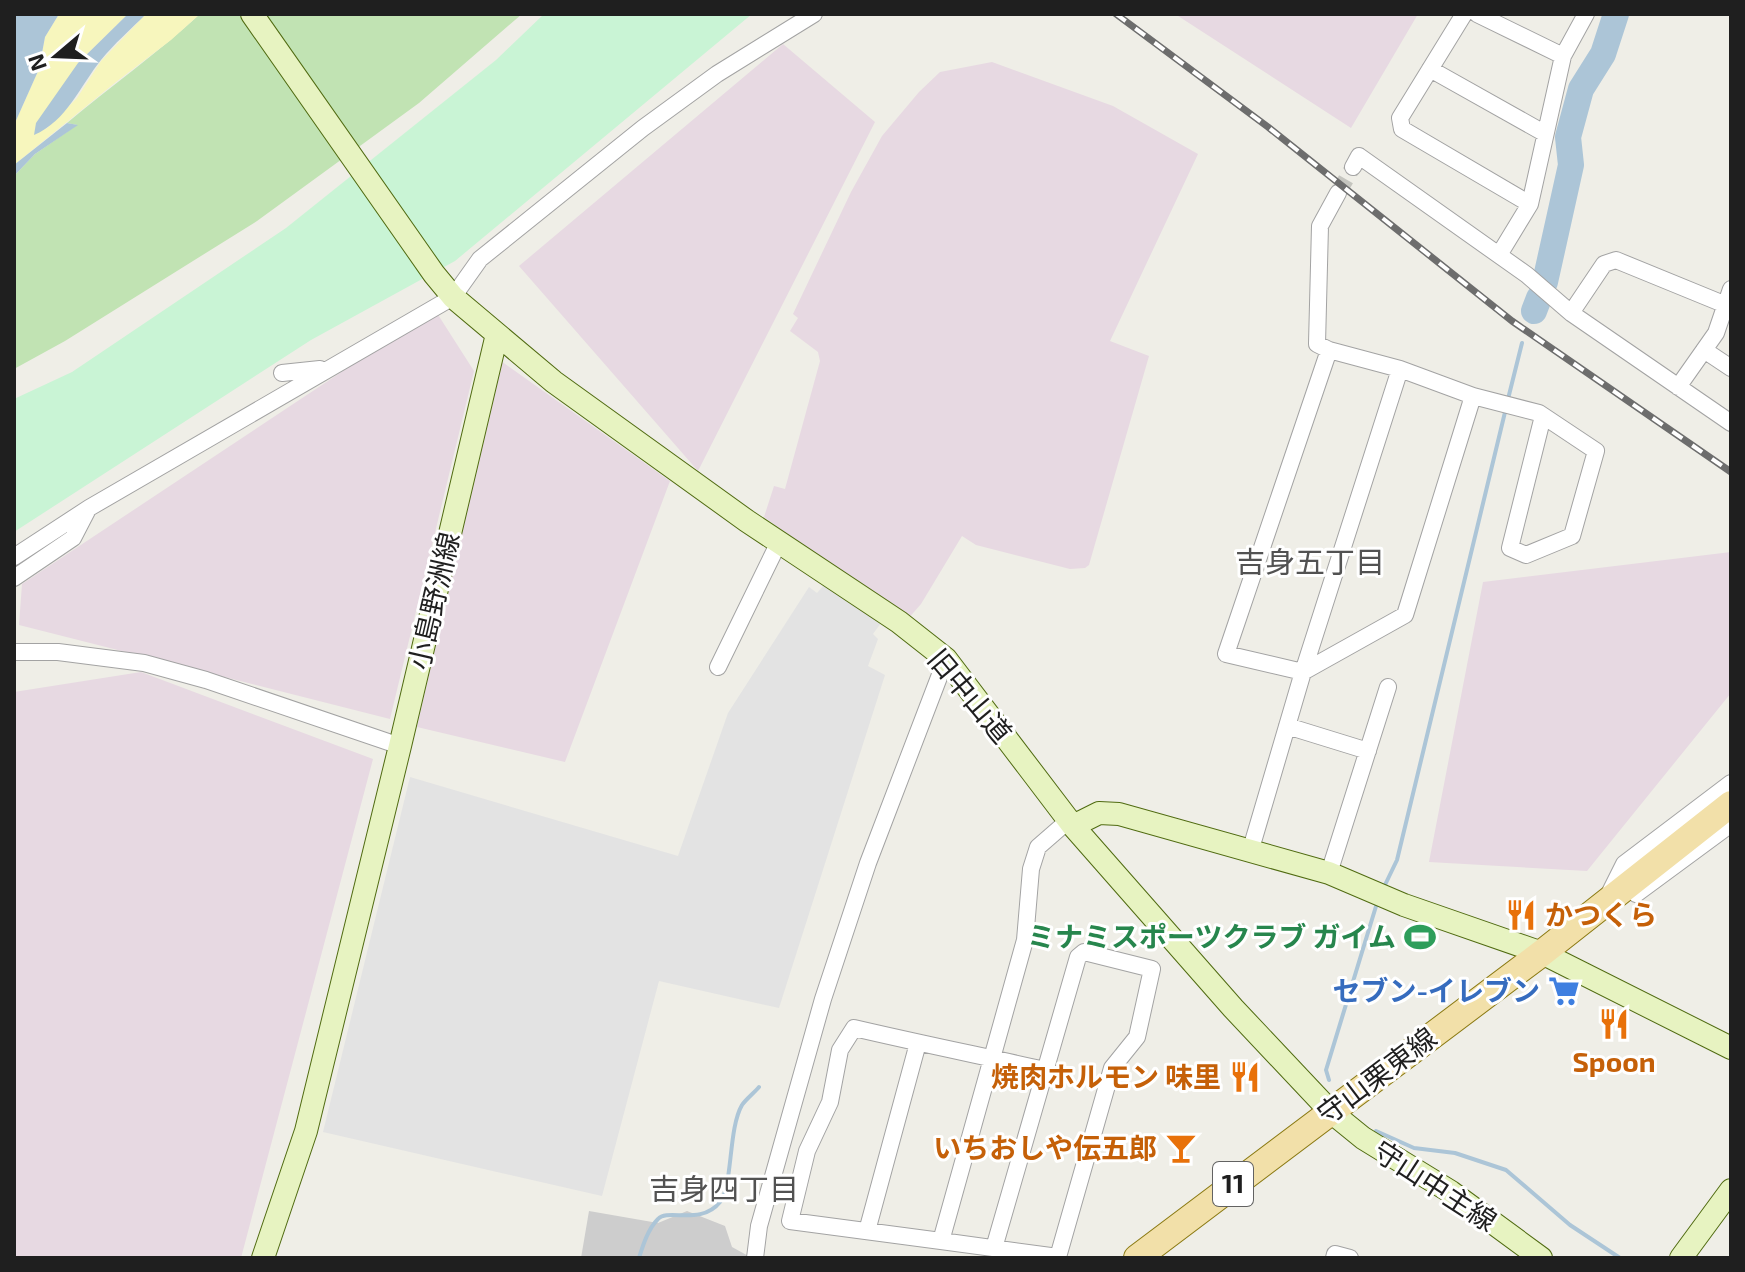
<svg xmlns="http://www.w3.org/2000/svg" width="1745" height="1272" font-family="'Exo 2','Noto Sans JP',sans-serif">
<rect width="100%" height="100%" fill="#efeee7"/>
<!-- industrial -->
<path fill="#e7d9e2" d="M1175 14H1418L1351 128Z
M783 44 875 122 698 471 519 266Z
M992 62 1113 106 1198 154 1110 341 1149 356 1089 565 1085 568 1070 569 976 545 962 536 921 604 907 620 764 517 774 486 785 489 820 361 818 352 790 331 798 318 793 314 851 192 882 136 919 92 940 72Z
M435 310 474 371 390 719 19 625 22 584Z
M501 361 670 481 565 762 417 727Z
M1731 552V693L1587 871 1429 862 1483 582Z
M141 672 373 759 241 1258H14V692Z"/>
<!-- religious -->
<path fill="#cdcdcd" d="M589 1211 658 1223 687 1211 725 1226 732 1247 752 1258H581Z"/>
<!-- grass -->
<path fill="#c1e3b3" d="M200 14H522L419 103 257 221 65 341 14 369V176L35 154 77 125 67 123C111 86 158 53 200 14Z"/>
<!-- sand -->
<path fill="#f7f6bd" d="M59 14H128L78 63 45 130 77 98 101 61 146 14H200L171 40 116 82 14 165V125L39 69 45 37Z"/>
<!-- park -->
<path fill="#c9f4d5" d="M544 14H752L455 261 311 340 14 532V399L72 372 286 228 496 60Z"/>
<!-- parking -->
<path fill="#e3e3e3" d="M824 585 881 623 873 634 878 639 868 666 885 675 779 1008 659 981 602 1196 323 1132 410 777 678 856 728 713 809 587 817 593Z"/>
<!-- water -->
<path fill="#acc5d7" d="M16 14H59L45 37 39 69 14 125V18Z
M128 14H146C131 29 114 44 101 60 80 86 67 121 34 135L36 123 78 63Z
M67 123 78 125 35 154 14 176V165Z"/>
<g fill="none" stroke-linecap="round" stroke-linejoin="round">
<!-- stream -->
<path stroke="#acc5d7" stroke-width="4" d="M1508 399 1522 343
M1384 887 1397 860 1506 408
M1329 1080 1326 1070 1377 903
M1376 1131 1414 1148 1455 1153 1506 1170 1570 1225 1620 1258
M639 1258C643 1245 648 1229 658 1219 668 1208 701 1226 720 1202 733 1186 728 1129 742 1105 746 1099 754 1093 759 1087"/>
<!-- river -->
<path stroke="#acc5d7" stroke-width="26" d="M1545 282 1571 165 1568 137 1581 89 1603 54 1616 14
M1534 311 1539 298"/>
<!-- street-tunnel -->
<path stroke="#c5c5bf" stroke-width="16" stroke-dasharray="16 8" stroke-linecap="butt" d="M1338 193 1353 167"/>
<defs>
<path id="street" d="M1464 14 1400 118 1402 129 1530 204
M1477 14 1563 56
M1430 69 1544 133
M1353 167 1359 156 1527 275 1571 313 1731 423
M1499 255 1530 204 1563 56 1586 14
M1571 313 1604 264 1616 260 1726 305
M1329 350 1317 344 1320 226 1338 193
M1704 350 1731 368
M282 373 320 369
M1678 387 1716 333 1731 289
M1473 396 1405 615 1303 672 1226 654 1329 350 1400 369 1473 396 1539 413 1596 451 1572 536 1526 555 1510 548 1543 416
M14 557 89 508 453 297 480 259 643 128 717 74 814 14
M14 578 73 538 87 511
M14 652H58L144 663 206 680 400 746
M718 667 779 542
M1287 726 1368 751
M1250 852 1303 672 1400 369
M1329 873 1388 687
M1636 894 1731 824
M1608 896 1624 864 1731 783
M1045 1070C982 1056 918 1043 854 1028L840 1050 830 1102 807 1151 790 1221 941 1241 1025 940 1031 869 1038 847 1069 820
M867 1231 918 1043
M941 1241 1058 1257 1112 1068 1137 1037 1152 969 1084 952 1078 957 994 1248
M755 1258 759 1226 823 999 868 863 946 659
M1334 1258 1335 1254 1350 1258"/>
<path id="secondary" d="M252 14 434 274 453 297 554 382 747 521 899 622 946 659 1073 826 1233 1008 1331 1112 1363 1138 1451 1192 1541 1258
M1073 826 1099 813 1119 814 1329 873 1404 905 1542 953 1731 1048
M263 1258 306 1131 400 746 497 334
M1681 1258 1731 1190"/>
<path id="primary" d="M1137 1258 1542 953 1731 804"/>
</defs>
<!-- street casing -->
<use href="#street" stroke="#a3a3a3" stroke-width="18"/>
<!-- secondary casing -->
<use href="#secondary" stroke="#506b11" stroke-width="24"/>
<!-- primary casing -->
<use href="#primary" stroke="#8a7911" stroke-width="28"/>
<!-- street -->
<use href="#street" stroke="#fff" stroke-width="16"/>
<!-- secondary -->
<use href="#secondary" stroke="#e7f3c1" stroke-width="22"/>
<!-- primary -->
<use href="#primary" stroke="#f2e0a9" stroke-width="26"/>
<defs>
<path id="rail" d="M1116 14 1268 127 1512 321 1731 472"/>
</defs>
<!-- rail casing -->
<use href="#rail" stroke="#6d6d6d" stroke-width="7"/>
<!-- rail -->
<use href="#rail" stroke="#fff" stroke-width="4" stroke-dasharray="12" stroke-linecap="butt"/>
</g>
<!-- icons -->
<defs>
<symbol id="restaurant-bare" viewBox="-9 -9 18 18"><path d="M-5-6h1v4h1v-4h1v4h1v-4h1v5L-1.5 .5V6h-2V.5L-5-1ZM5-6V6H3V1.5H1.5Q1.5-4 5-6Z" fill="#e8710a" stroke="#fff" stroke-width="2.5" paint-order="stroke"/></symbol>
<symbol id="stadium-bare" viewBox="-9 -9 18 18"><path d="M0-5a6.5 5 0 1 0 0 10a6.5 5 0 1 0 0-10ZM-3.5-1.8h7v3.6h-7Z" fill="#2e9e5b" stroke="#fff" stroke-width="2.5" paint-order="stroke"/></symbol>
<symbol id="supermarket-bare" viewBox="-9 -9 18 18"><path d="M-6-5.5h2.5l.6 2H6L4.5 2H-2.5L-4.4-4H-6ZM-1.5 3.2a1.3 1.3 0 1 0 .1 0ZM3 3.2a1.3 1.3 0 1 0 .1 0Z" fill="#3f7fe0" stroke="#fff" stroke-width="2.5" paint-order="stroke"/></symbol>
<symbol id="bar-bare" viewBox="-9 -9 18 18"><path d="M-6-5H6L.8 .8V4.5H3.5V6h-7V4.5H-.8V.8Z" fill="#e8710a" stroke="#fff" stroke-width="2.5" paint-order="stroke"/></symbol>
</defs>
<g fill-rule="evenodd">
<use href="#restaurant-bare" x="1499" y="893" width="44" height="44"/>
<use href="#stadium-bare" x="1398" y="915" width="44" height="44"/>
<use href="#supermarket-bare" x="1542" y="969" width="44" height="44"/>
<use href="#restaurant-bare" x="1592" y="1002" width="44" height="44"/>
<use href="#restaurant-bare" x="1223" y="1055" width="44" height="44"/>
<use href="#bar-bare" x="1159" y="1126" width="44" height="44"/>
</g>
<g text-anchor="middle" stroke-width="6" stroke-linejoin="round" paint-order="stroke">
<!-- shield labels -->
<rect fill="#fff" stroke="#626262" stroke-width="2" x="1213" y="1162" width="40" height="44" rx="6"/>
<g font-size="26" font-weight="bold" fill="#1f1f1f">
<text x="1233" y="1193">11</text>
</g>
<!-- street labels -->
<g font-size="28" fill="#1f1f1f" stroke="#fff">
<text transform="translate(434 601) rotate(-77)" y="10">小島野洲線</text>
<text transform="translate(970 696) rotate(50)" y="10">旧中山道</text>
<text transform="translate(1377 1076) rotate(-37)" y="10">守山栗東線</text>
<text transform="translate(1435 1186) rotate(33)" y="10">守山中主線</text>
</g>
<!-- food labels -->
<g font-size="28" font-weight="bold" fill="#c56008" stroke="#fff" text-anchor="end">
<text x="1545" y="925" text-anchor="start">かつくら</text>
<text x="1614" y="1072" text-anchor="middle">Spoon</text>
<text x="1221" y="1087">焼肉ホルモン 味里</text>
<text x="1157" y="1158">いちおしや伝五郎</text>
</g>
<!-- leisure labels -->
<g font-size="28" font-weight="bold" fill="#27864d" stroke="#fff" text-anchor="end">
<text x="1396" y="947">ミナミスポーツクラブ ガイム</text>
</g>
<!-- shop labels -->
<g font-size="28" font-weight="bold" fill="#366cbe" stroke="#fff" text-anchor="end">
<text x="1540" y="1001">セブン-イレブン</text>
</g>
<!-- neighbourhood labels -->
<g font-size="30" fill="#525252" stroke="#fff">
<text x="1310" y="573">吉身五丁目</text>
<text x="724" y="1200">吉身四丁目</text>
</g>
</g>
<!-- border -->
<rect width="1745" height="1272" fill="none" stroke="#1f1f1f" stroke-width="32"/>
<!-- north arrow -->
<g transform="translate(56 56) rotate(251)" stroke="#ffffff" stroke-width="6" paint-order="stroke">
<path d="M0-6L14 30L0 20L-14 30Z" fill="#1f1f1f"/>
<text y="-12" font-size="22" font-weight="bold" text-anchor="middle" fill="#1f1f1f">N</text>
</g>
</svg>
